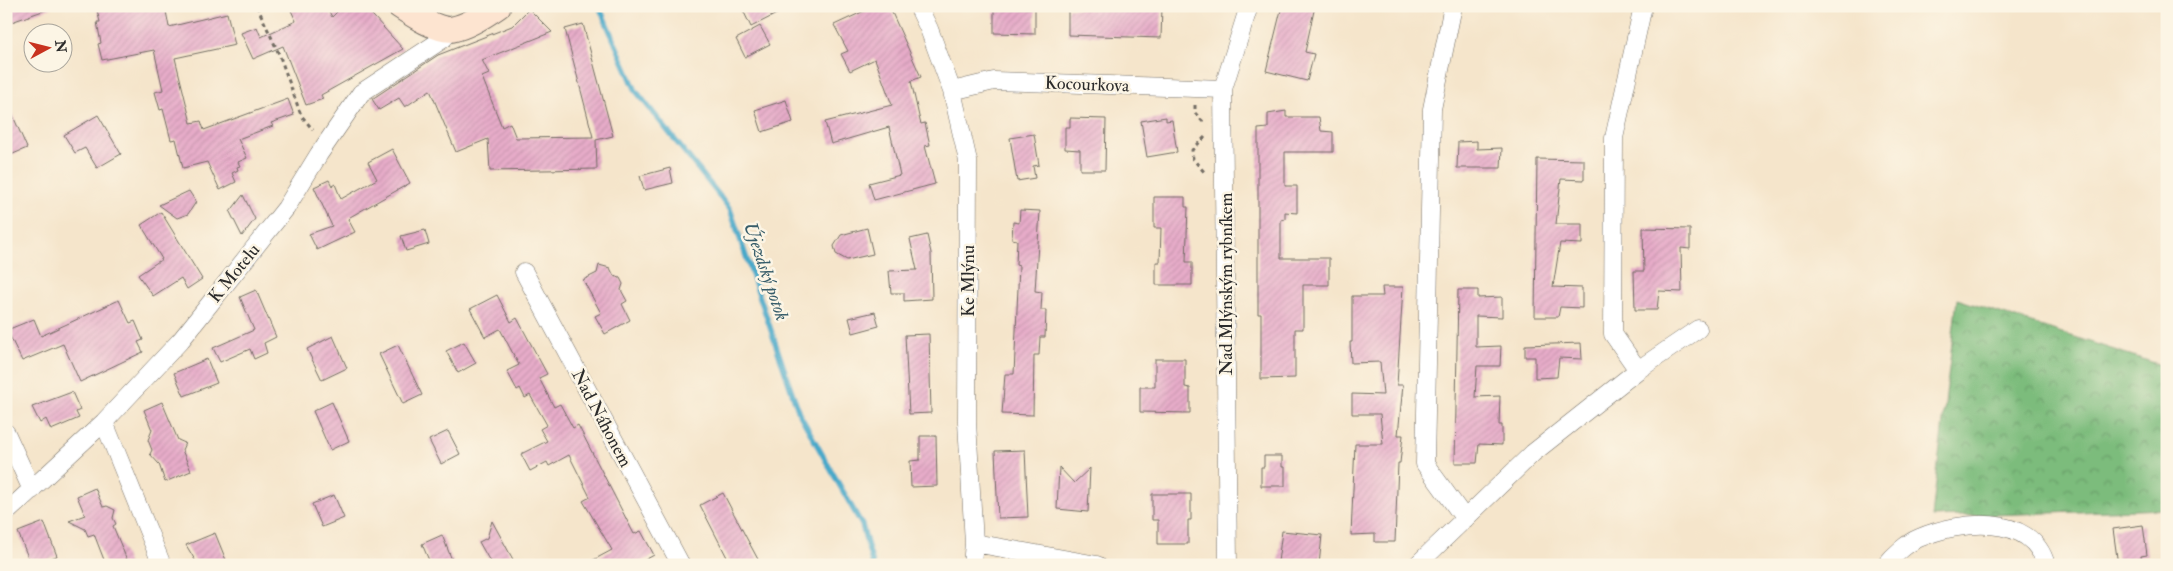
<svg xmlns="http://www.w3.org/2000/svg" width="2173" height="571" font-family="'IM FELL Double Pica',serif">
<defs>
<pattern id="forest-crowns" width="20" height="18" patternUnits="userSpaceOnUse" patternTransform="scale(1.25)"><rect width="20" height="18" fill="#7cbc7c"/><path d="M2 6a3 3 0 1 1 6 0M12 15a3 3 0 1 1 6 0" fill="none" stroke="#696"/></pattern>
<pattern id="building-hatch" width="6" height="6" patternUnits="userSpaceOnUse" patternTransform="scale(1.25)"><rect width="6" height="6" fill="#e7acc9"/><path d="M-1 1l2-2M0 6l6-6M5 7l2-2" fill="none" stroke="#c694ad"/></pattern>
</defs>
<rect width="100%" height="100%" fill="#fcf5e5"/>
<filter id="ink" filterUnits="userSpaceOnUse"><feTurbulence type="fractalNoise" baseFrequency=".02" numOctaves="2"/><feDisplacementMap in="SourceGraphic" scale="10" xChannelSelector="R" yChannelSelector="G"/><feConvolveMatrix kernelMatrix="1 2 1 2 8 2 1 2 1" color-interpolation-filters="sRGB"/></filter>
<filter id="wash" filterUnits="userSpaceOnUse"><feTurbulence type="fractalNoise" baseFrequency=".0096" numOctaves="4" result="noise"/><feDisplacementMap in="SourceGraphic" scale="20" xChannelSelector="R" yChannelSelector="G"/><feGaussianBlur stdDeviation="1.12" result="paint"/><feColorMatrix in="noise" values="0 0 0 0 0 0 0 0 0 0 0 0 0 0 0 0 0 1.4 0 .05"/><feComposite in="paint" operator="in"/></filter>
<g filter="url(#wash)">
<rect width="100%" height="100%" fill="#f5e5cb"/>
<!-- forest -->
<path fill="url(#forest-crowns)" stroke="#547454" d="M1957 299 2167 367V509L1932 517Z"/>
<g fill="none" stroke-linecap="round" stroke-linejoin="round">
<!-- stream -->
<path stroke="#4aa9c9" stroke-width="5.5" d="M599 6 636 91 730 209 799 413 862 525 873 565"/>
</g>
<g id="blocks">
<!-- building -->
<path fill="url(#building-hatch)" d="M6 6H51V8L6 24Z
M96 6H165L169 27 227 13 235 45 175 58 191 123 201 121 204 130 288 99 294 115 271 123 273 126 238 139 247 158 238 162 240 166 237 167 238 170 232 173 236 182 220 190 207 162 183 168 176 139 171 140 163 109 160 110 155 92 163 90 154 50 102 60 98 44 101 43 97 22H100Z
M289 6H326L332 17 343 6H364L403 49 321 95 323 99 306 105 283 46 253 59 241 33 257 27 261 37 296 21Z
M741 6H792L751 27Z
M875 6H889L921 77 911 81 920 121 921 124 925 123 930 145 925 146 935 184 874 200 869 183 900 175 889 127 831 144 825 122 892 105 875 59 850 71 841 54 848 51 834 25Z
M1095 6 1162 7 1161 38 1068 35V8L1095 9Z
M1282 6H1315L1305 52 1314 54 1307 81 1266 71Z
M994 7 1035 8V34L994 33Z
M529 9 552 32 482 60 489 74 482 77 502 127 510 123 516 138 593 137 565 29 583 24 613 136 596 140 597 169 490 171 488 139 456 152 430 90 405 107 399 98 379 110 372 99 438 55 512 26Z
M760 26 770 44 745 57 736 39Z
M6 100 27 148 6 157Z
M786 100 793 122 762 132 755 110Z
M1286 111V117H1319L1321 131 1333 132V152H1285V186H1297V213L1285 212V219L1281 220V258H1329V285H1303V329H1295V378L1261 379V314H1258V129L1268 128V114Z
M98 115 121 154 97 168 85 148 75 153 64 135Z
M1166 117V121L1172 120 1177 152 1147 157 1141 121Z
M1070 118 1106 119 1105 170H1080V150L1065 149V127H1070Z
M1034 134 1039 165 1033 166 1035 178 1017 181 1010 138Z
M1477 141V149L1502 148 1501 168H1457L1458 142Z
M392 149 410 183 350 217 348 219 355 232 317 250 309 234 332 226 314 187 329 180 332 186 335 184 341 199 377 179 368 162Z
M1537 159 1584 160V180L1561 179 1556 224H1582V244L1560 243 1553 287 1582 288V308L1560 307 1558 317H1535Z
M670 168 673 183 644 190 640 176Z
M189 191 196 202 188 214 177 218 159 205Z
M243 195 255 219 242 236 230 212Z
M1154 197H1185V207H1188L1186 262H1192V285H1156V262H1160L1161 228H1154Z
M1020 210 1040 211 1035 291 1042 292 1041 310H1046L1045 337H1040L1039 355H1034L1033 415 1002 414 1005 374H1014L1019 266 1016 265 1017 240 1012 239 1013 222 1019 223Z
M161 212 202 279 187 289 181 278 153 296 138 275 162 259 141 225Z
M867 228 873 254 847 260 836 254 834 246 841 235Z
M1643 228 1690 229V249L1681 248 1682 292 1659 291 1657 310H1635L1634 271H1644Z
M425 230 429 244 406 251 401 236Z
M927 235 931 253 932 299 904 301V293H891L889 271 917 270 910 239Z
M599 265 610 268 614 276 620 278 623 284 621 290 627 301 622 304 630 320 605 334 595 316 601 313 583 280 597 273Z
M1382 287H1403L1397 385H1403L1398 435H1403L1400 463H1398L1395 542H1375V534L1351 535 1355 444H1383L1380 414H1352V394L1383 395 1380 362 1351 363 1350 342H1352V296H1383Z
M256 290 276 337 264 343 267 353 254 359 250 349 220 362 213 348 254 330 240 297Z
M1458 290H1478V298L1502 297V317L1476 316V347L1501 346 1500 366H1477L1475 397 1500 396 1499 425H1502V445L1479 444 1477 463H1455Z
M497 295 511 322 517 318 547 374 539 378 554 407 560 404 573 428 578 425 634 534 641 531 654 555 636 565H584L612 550 583 501 590 497 569 455 549 466 547 462 530 471 521 454 547 441 540 429 547 425 530 395 525 398 520 388 517 390 507 371 519 365 500 329 485 337 470 309Z
M119 300 130 323 135 321 143 340 138 342 143 352 80 382 63 344 22 361 7 330 34 319 41 336Z
M875 312 879 326 853 333 849 318Z
M929 334 931 413 909 414 905 335Z
M333 336 347 368 322 380 307 349Z
M464 342 476 363 458 373 446 351Z
M1581 343 1582 359 1559 358 1557 377 1535 378V357H1525V345Z
M398 345 422 395 403 404 379 354Z
M207 359 217 383 184 396 174 373Z
M1155 359H1185V387L1190 388V413L1140 412V387H1155Z
M72 392 80 410 76 412 79 418 51 430 46 419 40 423 32 407Z
M162 402 178 440 185 443 182 450 191 471 165 482 159 464 150 454 152 450 148 440 152 430 144 410Z
M332 402 349 441 330 450 313 411Z
M448 431 460 454 441 464 429 440Z
M920 436H936L937 486 911 487 910 461 920 460Z
M1025 450 1028 517 998 518 995 451Z
M1264 456H1282V467H1285V486H1261V467H1264Z
M1059 467 1074 483 1090 468 1088 512 1057 509Z
M95 488 103 507 107 506 115 510 113 518 116 524 113 526 129 565H106L94 534 88 536 85 529 69 521 85 515 77 496Z
M723 493 746 537 761 565H731L700 505Z
M1152 494H1191V520H1188V544H1158V520H1152Z
M334 495 344 518 322 527 312 504Z
M492 521 516 565H492L479 542 487 538Z
M44 522 57 556 31 565 18 532Z
M2143 525 2147 555 2141 556 2142 565H2118L2113 529Z
M1282 531 1322 535 1319 565 1278 562Z
M215 533 228 565H198L186 545Z
M442 535 454 565H431L422 544Z"/>
</g>
</g>
<g filter="url(#ink)">
<use href="#blocks" fill-opacity="0" stroke="#726c63" stroke-width="1"/>
<g fill="none" stroke-linecap="round" stroke-linejoin="round">
<defs>
<path id="street" d="M918 6 929 29 952 91 968 161 967 422 974 543 972 565
M1453 6 1432 109 1425 464 1465 519
M952 91 994 81 1223 89
M524 272 681 565
M1638 370 1613 334 1614 138 1643 6
M104 422 162 565
M6 433 32 490
M6 513 104 422 181 340 286 208 319 154 361 93 443 39 451 30
M974 543 1097 565
M1228 565 1223 89 1249 6
M1417 565 1533 453 1638 370 1698 329
M1886 565C1894 555 1907 543 1919 538 1958 521 2032 512 2046 565"/>
<path id="secondary" d="M400 6C412 14 439 32 453 29 468 26 485 15 498 6"/>
</defs>
<!-- street casing -->
<use href="#street" stroke="#726c63" stroke-width="19"/>
<!-- secondary casing -->
<use href="#secondary" stroke="#726c63" stroke-width="27"/>
<!-- path -->
<path stroke="#726c63" stroke-width="3" stroke-dasharray="4 4" stroke-linecap="butt" d="M257 6 279 54 301 115 313 130
M1195 105V113L1205 124
M1205 137 1192 150 1193 159 1205 173"/>
<!-- street -->
<use href="#street" stroke="#fff" stroke-width="18"/>
<!-- secondary -->
<use href="#secondary" stroke="#fde4d0" stroke-width="25"/>
</g>
</g>
<g text-anchor="middle" stroke-width="5" stroke-linejoin="round" paint-order="stroke">
<!-- street labels -->
<g font-size="18" fill="#2b2b2b" stroke="#fcf5e5">
<text transform="translate(1087 84) rotate(2)" y="6">Kocourkova</text>
<text transform="translate(234 273) rotate(-51)" y="6">K Motelu</text>
<text transform="translate(968 281) rotate(-90)" y="6">Ke Mlýnu</text>
<text transform="translate(1226 284) rotate(-90)" y="6">Nad Mlýnským rybníkem</text>
<text transform="translate(602 418) rotate(62)" y="6">Nad Náhonem</text>
</g>
<!-- water labels -->
<g font-size="19" font-style="italic" fill="#375d6a" stroke="#fcf5e5">
<text transform="translate(767 271) rotate(71)" y="7">Újezdský potok</text>
</g>
</g>
<!-- margin -->
<rect width="2173" height="571" fill="none" stroke="#fcf5e5" stroke-width="25"/>
<!-- north arrow -->
<g transform="translate(48 48) rotate(83)"><circle r="24" fill="#fcf5e5" stroke="#a8a49b"/>
<path d="M0-4L9 19L0 12L-9 19Z" fill="#c8321e"/>
<text y="-8" font-size="14" font-weight="bold" text-anchor="middle" fill="#2b2b2b">N</text>
</g>
</svg>
